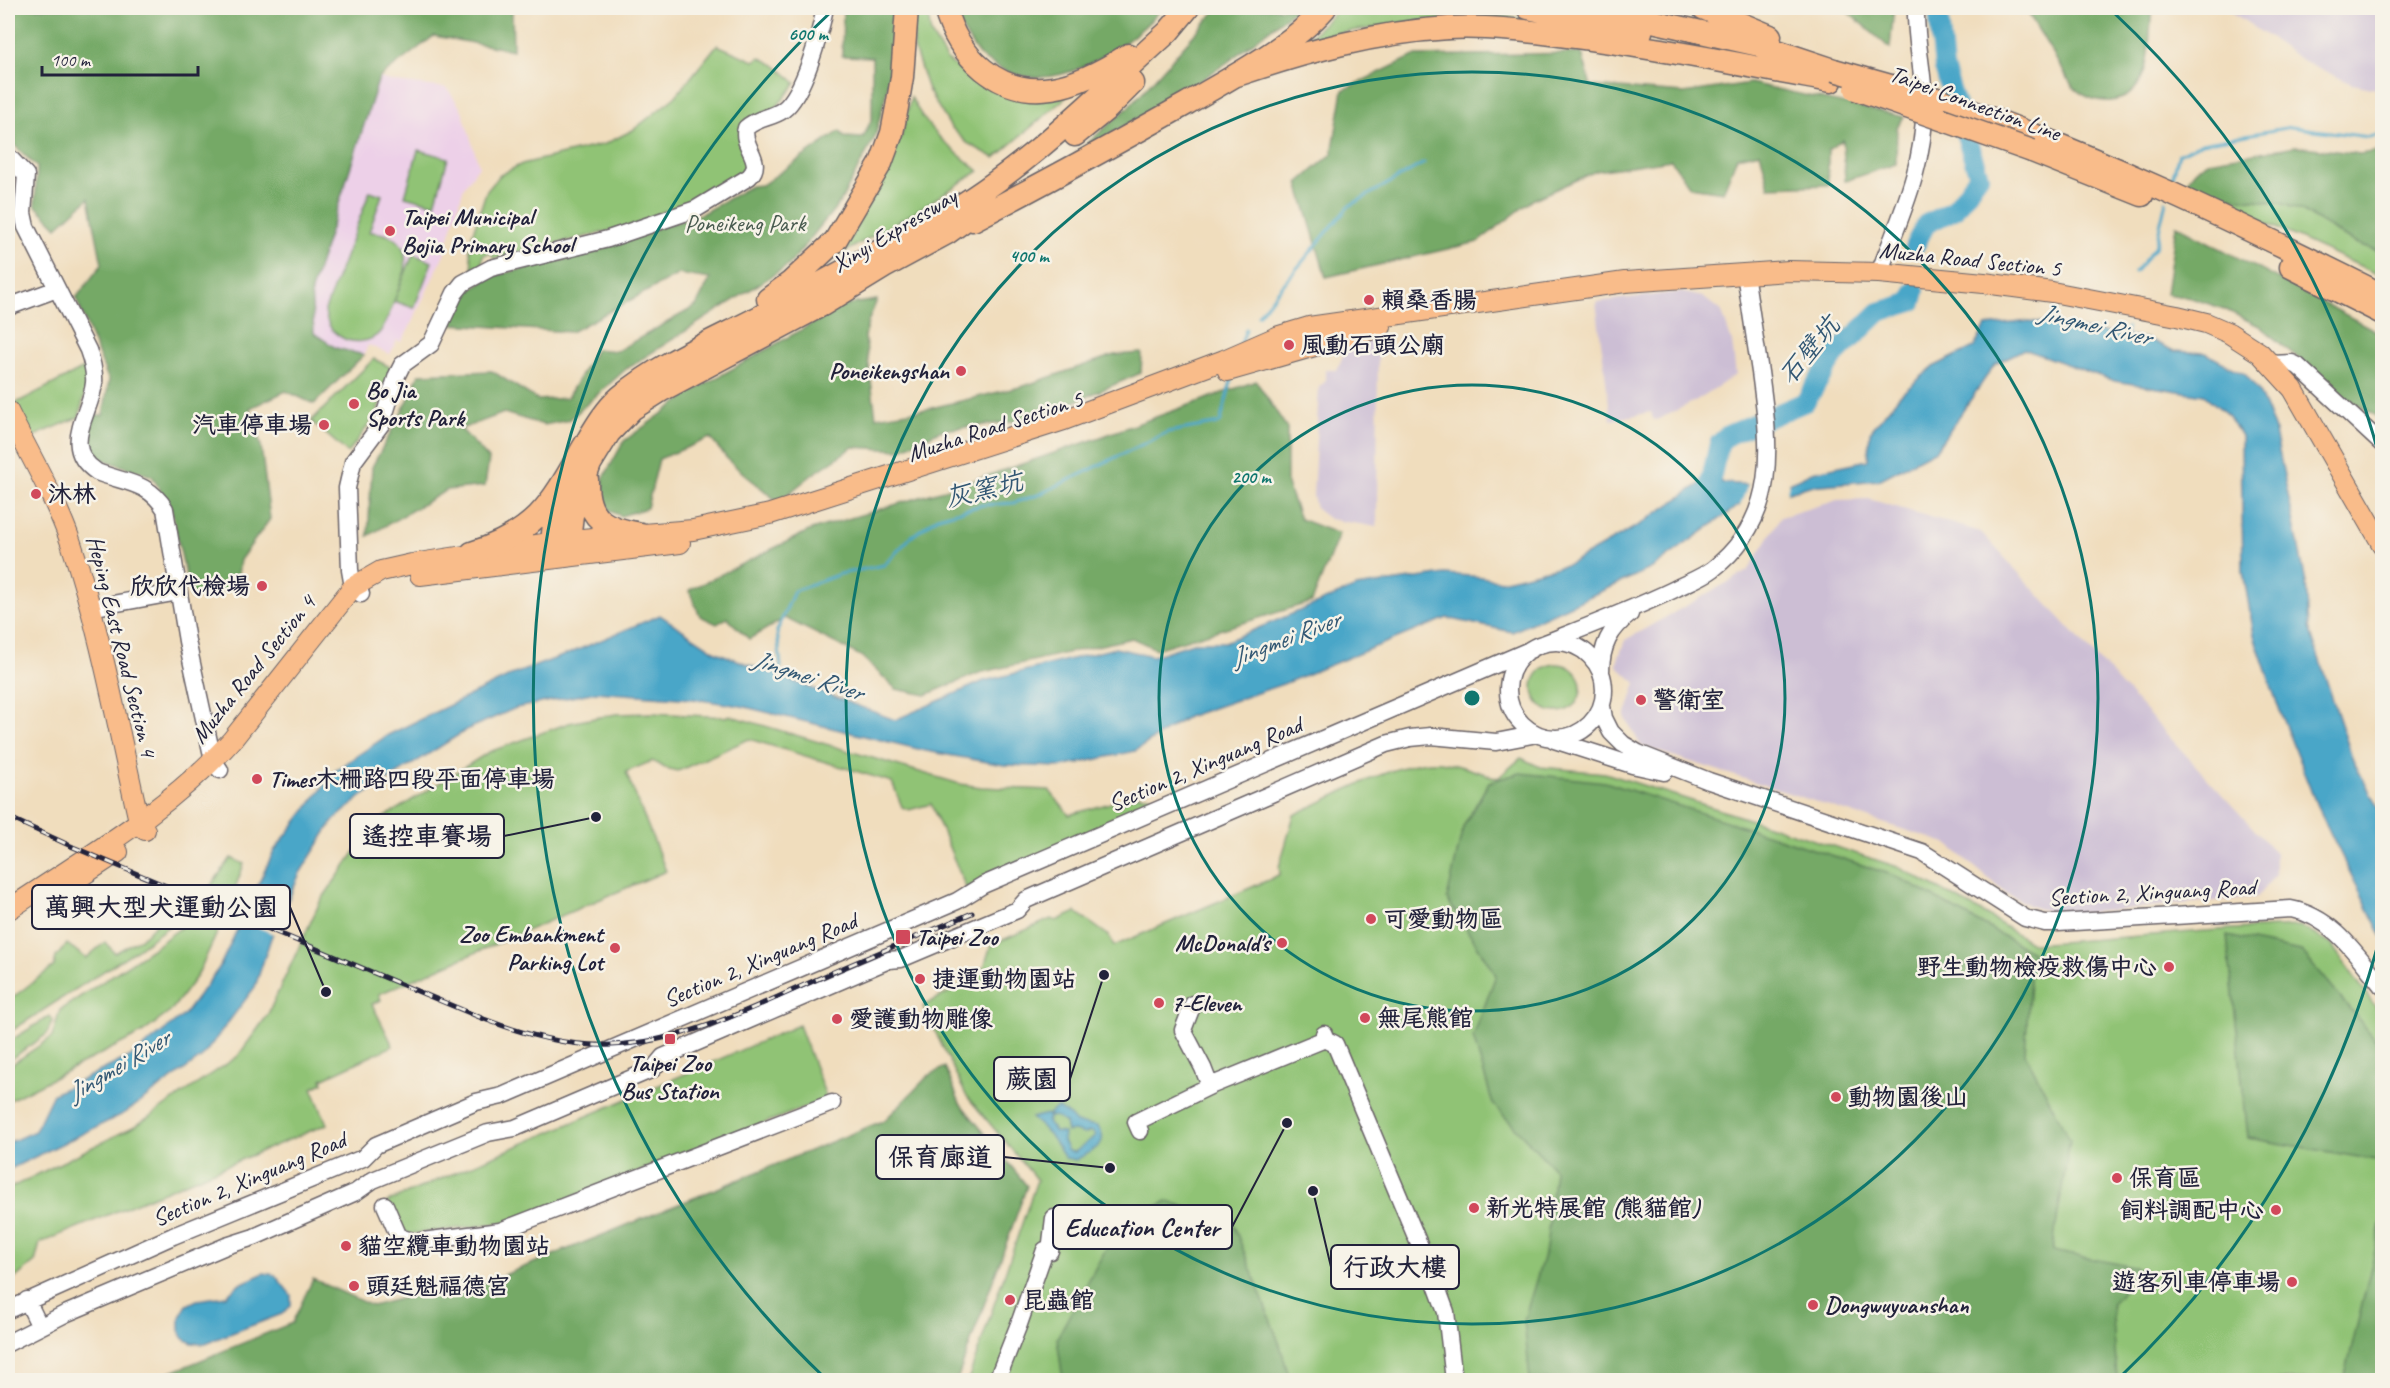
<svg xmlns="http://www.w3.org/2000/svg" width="2390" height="1388" font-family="Caveat,'LXGW WenKai TC',sans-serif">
<rect width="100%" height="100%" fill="#f7f3e8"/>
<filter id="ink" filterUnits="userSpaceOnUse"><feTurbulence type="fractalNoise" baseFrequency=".0167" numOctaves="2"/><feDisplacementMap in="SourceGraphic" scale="12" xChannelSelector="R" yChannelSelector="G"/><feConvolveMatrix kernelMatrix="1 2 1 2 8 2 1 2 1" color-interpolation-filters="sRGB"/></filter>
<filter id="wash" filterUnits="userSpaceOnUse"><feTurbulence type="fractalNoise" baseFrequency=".008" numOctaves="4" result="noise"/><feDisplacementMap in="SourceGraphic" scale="24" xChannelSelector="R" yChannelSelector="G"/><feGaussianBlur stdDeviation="1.35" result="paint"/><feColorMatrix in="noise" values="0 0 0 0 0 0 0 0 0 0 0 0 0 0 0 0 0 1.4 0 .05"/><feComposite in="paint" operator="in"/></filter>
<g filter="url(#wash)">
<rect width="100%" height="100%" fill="#f0ddbd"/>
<!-- built -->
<path fill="#edd0e8" d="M379 78 396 82 447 88 462 110 479 166 464 187 444 254 409 329 401 342 397 340 390 354 368 345 364 355 336 348 314 333 311 291Z"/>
<!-- industrial -->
<path fill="#ccbed4" d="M2226 8H2382V90L2352 84 2302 60Z
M1680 292 1703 297 1722 312 1732 342 1736 375 1695 401 1657 420 1653 419 1651 412 1611 420 1596 302Z
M1378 339 1377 527 1329 519 1316 509 1313 496 1319 387 1326 381V370H1337L1347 347Z
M1869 499 1981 532 2275 852V875L2257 897 2061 915 2030 906 2006 893 1946 843 1641 746 1625 717 1636 683 1616 665 1625 640 1748 571 1781 517 1837 500Z"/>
<!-- green -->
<path fill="#90c374" stroke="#597258" stroke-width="1.5" d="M913 8H927L931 34 946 59 979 84 1020 98 1077 88 995 158 967 143 950 126 928 90 914 48Z
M1339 8H1462L1575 29 1397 25 1343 32 1298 42 1314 33Z
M717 45 754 61 760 57 775 65 796 83 775 109 747 120 749 170 699 203 661 212 638 224 494 259 491 253 483 255 482 265 473 271 469 245 486 192 500 175 522 164 605 144 633 130 675 97Z
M911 97C926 129 951 149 979 171L915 212 822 265 901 137Z
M418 150 448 158 435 204 405 196Z
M2185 186 2221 196 2281 203 2302 211 2355 243 2382 252V276Z
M370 191 382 195 369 232C395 233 409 243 405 271 399 286 389 321 380 332 371 343 352 344 341 337 330 331 326 322 325 310Z
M413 254 432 262 414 308 394 301Z
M374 359 392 368 376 415 348 453 311 421Z
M88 366 89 377 79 417 30 438 14 404Z
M1533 688a24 24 0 1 1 48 0a24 24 0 1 1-48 0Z
M652 713 726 717 728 715 960 784 981 787 1049 790 1069 815 1138 795 1171 799 966 888 931 804 909 810 902 807 892 782 749 739 678 771 665 768 652 761 626 772 666 871 379 994 381 1000 372 1004 393 1046 322 1079 323 1083 312 1088 327 1124 40 1243 35 1262 8 1284V1189L137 1125 238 1056 267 1016 320 902 375 823 489 752 569 723 616 714Z
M1521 758 1540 767 1605 773 1898 867 1978 910 2033 944 2232 929 2300 926 2331 944 2382 1016V1380H968L1037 1180 966 1095 923 1006 959 987 969 973 984 967 991 945 1051 919 1056 921 1076 912 1109 936 1114 946 1271 879 1280 874 1279 867 1294 815C1331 798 1402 758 1440 762 1459 764 1480 773 1498 778Z
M231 858 244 864 224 918 197 976 170 1012 142 1033 8 1101V1067L52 1037 60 1010 152 949 180 928Z
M181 898 184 899 187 905 184 915 138 949 8 1033V1001L54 966 56 957 67 944 86 958 105 942 115 953 143 937Z
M50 1016 52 1021 47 1034 8 1061V1042Z
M799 1025 827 1099 505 1223 410 1234 399 1229 387 1202Z"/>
<!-- forest -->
<path fill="#74a966" stroke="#4b6650" stroke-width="1.5" d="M8 8H512L513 50 434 36 379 78 311 291 314 333 336 348 364 355 314 404 286 391 250 408 261 446 270 519 240 560 236 589 191 599 171 509 152 476 92 456 86 415H103L109 381 76 298 102 264 89 198 57 227 35 205 37 167 8 139Z
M843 8H895V46L887 90 875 137 840 202 789 265 626 369 569 420 544 425 504 413 461 429 489 459 485 486 447 490 368 536 372 467 408 400 419 374 492 371 538 400 567 398 596 349 617 351 696 306 710 279 679 274 571 332 451 324 469 291 492 276 590 254 660 227 701 214 751 186 762 185 840 131 844 137 863 138 872 118V57L842 56Z
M950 8H1163C1124 50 1052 101 994 65 989 62 983 59 979 55 968 41 959 23 950 8Z
M1218 8H1297L1228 62 1173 99 1075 154 1130 106Z
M1843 8H1894L1890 48Z
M2025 8H2152C2148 38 2154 97 2111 101 2096 102 2084 97 2073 87Z
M1582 53 1591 86 1684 93 1750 83 1904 117 1897 127 1896 164 1845 181 1843 140 1828 150V185L1769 187 1760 152 1737 157 1723 192 1690 187 1671 160 1596 171 1534 199 1478 242 1326 277 1298 183 1332 154 1343 90 1414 56Z
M2296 146 2360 154 2382 151V252L2355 243 2302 211 2281 203 2221 196 2185 186C2191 174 2197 168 2208 161Z
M2176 225 2382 334V420L2348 399 2259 326 2224 309 2191 298 2166 294Z
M877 300 868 322 865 337 876 417 927 409 1024 386 1114 355 1142 353 1141 373 1035 419 942 430 899 450 853 447 812 475 778 502 730 462 710 438 659 459 647 508 621 516 610 511 605 500 603 479 624 441 695 390 845 305Z
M1256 381 1287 428V485L1300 519 1339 534 1312 602 1156 649 1132 638 979 673 926 695 896 689 861 656 785 618 749 639 727 618 717 624 700 616 689 590 811 530 960 485 1095 439Z
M1520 773 1605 782 1896 876 2032 952 2025 1053 2070 1140 2052 1251 2144 1269 2112 1303 2117 1380H1530L1524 1320 1546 1248 1555 1170 1493 1104 1473 1037 1496 975 1447 899 1463 827 1489 782Z
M2227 936 2301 951 2382 1047V1161L2248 1138Z
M945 1067 960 1103 1027 1186 957 1380H152L292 1323 313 1279 372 1306 407 1297 438 1283 487 1282 885 1120 928 1076Z
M1167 1201 1233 1223 1280 1345 1290 1380H1063L1057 1338 1119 1225Z
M2382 1221V1380H2344Z"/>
<!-- water -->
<path fill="#4aa6c8" stroke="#366482" stroke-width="1.5" d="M2030 321 2148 339 2174 351 2205 353 2245 374 2258 390 2274 427 2306 582 2309 628 2353 760 2382 815V937L2317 806 2280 712 2254 635 2243 572 2241 436 2229 416 2204 395 2114 381 2024 349 1995 364 1936 450 1879 480 1810 486 1738 506 1652 568 1512 632 1447 618 1283 684 1187 717 1135 751 1061 767 1004 765 926 751 741 706 694 699 596 692 516 708 468 729 362 796 333 821 300 873 271 938 255 987 202 1057 125 1113 8 1170V1143L35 1131 53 1094 133 1055 184 1015 219 968 274 851 336 770 388 735 514 674 573 652 660 615 716 652 895 720 984 681 1115 648 1153 656 1196 642H1225L1356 587 1445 574 1482 577 1501 581 1570 564 1639 525 1710 477 1724 483 1781 487 1812 472 1868 460 1870 432 1899 396 1933 367 1974 347 1986 326Z
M1057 1108 1067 1113 1076 1123 1097 1126C1113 1145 1090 1151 1076 1160L1065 1158 1049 1134 1031 1118 1047 1114 1049 1118 1047 1122 1055 1132 1064 1133 1063 1141 1068 1151 1075 1152 1096 1135 1091 1131 1084 1134 1074 1131 1067 1132 1065 1123 1055 1116 1050 1117 1049 1113Z
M264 1273 275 1275 291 1295V1306L282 1314 203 1344 192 1343 183 1338 180 1331V1317L187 1305 197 1300 226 1296 238 1285Z"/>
<!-- pier -->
<path fill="#f0ddbd" d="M1790 479 1786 496 1738 511 1749 482 1780 484Z
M243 910 280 926 276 935 239 919Z"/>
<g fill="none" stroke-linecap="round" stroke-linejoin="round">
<!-- stream -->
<path stroke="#4aa6c8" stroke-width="3" d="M2171 183 2179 154 2202 143 2291 127 2369 137 2382 134
M2135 272 2155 248 2166 201
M1258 315 1349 206 1424 163
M2126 338 2127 328
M1241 344 1246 329
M770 677 781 667 777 631 794 591 840 574 884 565 911 537 938 517 982 505 1013 503 1038 495 1168 432 1220 423 1232 378"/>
<!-- river -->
<path stroke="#4aa6c8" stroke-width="20" d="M1915 245 1926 224 1954 210 1979 176 1944 68 1938 8
M1707 496 1719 444 1728 435 1805 402 1835 355 1879 312 1912 302 1915 291"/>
</g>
</g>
<g filter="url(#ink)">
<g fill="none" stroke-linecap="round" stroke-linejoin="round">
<defs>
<path id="minor" d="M8 156 26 175 23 213 26 227 88 350C92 361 95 371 94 383 91 414 59 447 97 472 124 483 148 481 165 509L187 641 213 760 220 770
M1879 273C1900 218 1927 161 1924 100 1923 69 1915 38 1916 8
M8 307 57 289
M2272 364 2292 363 2298 366 2382 444
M361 594 353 587 350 570 347 488 353 462 382 423 397 375 402 365 431 344 455 293 463 283 491 268 608 239 696 209 749 177C766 161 740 146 746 128 756 118 772 118 783 110 804 95 820 33 825 8
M90 608 179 592
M1508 690a48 48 0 1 1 96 0a48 48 0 1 1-96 0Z
M1543 644C1586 627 1631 610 1673 590 1686 583 1701 578 1713 569 1780 517 1770 445 1760 372 1755 339 1750 306 1745 273
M1601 672C1601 646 1610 629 1630 614
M1602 706 1604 718 1611 732 1623 744 1638 753 1709 781 1922 852 2025 918 2045 923H2058L2291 909C2333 917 2357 955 2382 986
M1554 740 1632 765 1664 772
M1193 1004 1183 1030 1203 1068 1210 1086
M1324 1034 1325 1039 1335 1044 1435 1282 1446 1312 1454 1380
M1140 1131 1136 1122 1210 1086 1325 1039
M385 1205 399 1237 415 1242 500 1231 832 1103
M27 1300 40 1327
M8 1310 173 1236 363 1158 376 1145 476 1102 502 1096 957 901 983 885 1532 649
M8 1343 65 1314 226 1246 254 1237 356 1192 373 1180 488 1133 515 1128 653 1069 663 1057 889 960 901 959 1017 910 1026 900 1386 744 1410 738 1431 736 1496 742 1537 734
M997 1380 1019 1324 1045 1250 1050 1251 1054 1218 1099 1222"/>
<path id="major" d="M1228 371 1381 327
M8 411C29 454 55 497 71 543 101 633 118 729 139 821L145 830
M420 575 680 543
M68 885 118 852
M8 910C85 858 169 810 232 740L353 587 381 571 412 564 569 540 693 530 770 514 1064 420 1224 360 1279 336 1309 327 1625 282 1789 271 1879 273 1984 283 2052 292 2177 316 2206 323 2229 333 2260 353 2293 389 2382 544"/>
<path id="highway" d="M945 8C957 56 999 97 1052 88 1079 84 1106 69 1128 55
M1528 8 1641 32
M1703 8 1770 36
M1621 14 1759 45 1834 70
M1237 75C1305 52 1376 32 1449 28 1491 26 1534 32 1576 37 1661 48 1746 66 1831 81
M1937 99C2093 153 2236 222 2382 295
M1075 135 1108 108 1133 83
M2032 151 2142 195
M973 220C1044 183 1115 144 1186 104 1229 79 1293 45 1325 8
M2291 267 2382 313
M768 299 791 282 835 241 881 163 892 133 897 107 902 77 907 8
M587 479C586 520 605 528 641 534
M569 540 572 515 590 464 609 433 632 409 662 390 822 305 884 267 947 233 983 207
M552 542 554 524 563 494
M472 553C537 532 551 504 583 448 594 430 604 411 620 397 663 361 716 340 765 314 824 282 882 250 940 218 1026 169 1096 97 1168 32L1188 8"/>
</defs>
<!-- minor casing -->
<use href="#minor" stroke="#6a6368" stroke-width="19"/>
<!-- major casing -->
<use href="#major" stroke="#6a6368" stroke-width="22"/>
<!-- highway casing -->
<use href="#highway" stroke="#6a6368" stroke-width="25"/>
<!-- minor -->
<use href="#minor" stroke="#fff" stroke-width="16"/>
<!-- major -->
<use href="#major" stroke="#f9bc8a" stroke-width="20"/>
<!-- highway -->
<use href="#highway" stroke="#f9bc8a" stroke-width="22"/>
<defs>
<path id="rail" d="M8 817 73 847 484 1019C524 1034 567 1047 612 1045 686 1042 755 1007 822 977 872 955 922 935 972 913"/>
</defs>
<!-- rail casing -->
<use href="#rail" stroke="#22223b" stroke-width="5"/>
<!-- rail -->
<use href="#rail" stroke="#f7f3e8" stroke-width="3" stroke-dasharray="9" stroke-linecap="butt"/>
<defs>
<path id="highway-bridge" d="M1834 70 1937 99
M1856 89 2032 151"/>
</defs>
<!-- highway-bridge casing -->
<use href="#highway-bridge" stroke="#6a6368" stroke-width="25" stroke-linecap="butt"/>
<!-- highway-bridge -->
<use href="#highway-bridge" stroke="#f9bc8a" stroke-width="22"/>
</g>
</g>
<!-- distance rings -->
<g fill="none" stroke="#0f766e" stroke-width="3">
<circle cx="1472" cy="698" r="313"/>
<circle cx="1472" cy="698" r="626"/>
<path d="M2381 933A939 939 0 0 1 2118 1379M826 1379A939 939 0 0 1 832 11M2112 11A939 939 0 0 1 2381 463"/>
</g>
<!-- markers -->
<g fill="#d1495b" stroke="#f7f3e8" stroke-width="2">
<circle cx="390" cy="231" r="6"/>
<circle cx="1369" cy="300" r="6"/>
<circle cx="1289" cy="345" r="6"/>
<circle cx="961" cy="371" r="6"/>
<circle cx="354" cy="404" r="6"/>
<circle cx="324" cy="425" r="6"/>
<circle cx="36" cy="494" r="6"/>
<circle cx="262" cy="586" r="6"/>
<circle cx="1641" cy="700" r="6"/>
<circle cx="257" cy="779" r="6"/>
<circle cx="1371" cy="919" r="6"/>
<rect x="895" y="929" width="16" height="16" rx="3"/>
<circle cx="1282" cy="943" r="6"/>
<circle cx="615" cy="948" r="6"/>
<circle cx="2169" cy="967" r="6"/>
<circle cx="920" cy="979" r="6"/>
<circle cx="1159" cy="1003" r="6"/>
<circle cx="1365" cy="1018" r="6"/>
<circle cx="837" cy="1019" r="6"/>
<rect x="664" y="1033" width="12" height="12" rx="3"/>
<circle cx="1836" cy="1097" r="6"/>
<circle cx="2117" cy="1178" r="6"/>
<circle cx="1474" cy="1208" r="6"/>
<circle cx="2276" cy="1210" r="6"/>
<circle cx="346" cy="1246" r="6"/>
<circle cx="2292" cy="1282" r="6"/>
<circle cx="354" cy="1286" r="6"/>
<circle cx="1010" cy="1300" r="6"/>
<circle cx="1813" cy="1305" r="6"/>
</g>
<g text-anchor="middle" stroke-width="5" stroke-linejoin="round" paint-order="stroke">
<!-- street labels -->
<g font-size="24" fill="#22223b" stroke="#f7f3e8">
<text transform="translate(1975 103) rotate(20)" y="8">Taipei Connection Line</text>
<text transform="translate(894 230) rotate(-31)" y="8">Xinyi Expressway</text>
<text transform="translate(1970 259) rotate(6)" y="8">Muzha Road Section 5</text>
<text transform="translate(995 426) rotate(-18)" y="8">Muzha Road Section 5</text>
<text transform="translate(122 646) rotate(76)" y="8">Heping East Road Section 4</text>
<text transform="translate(253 669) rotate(-51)" y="8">Muzha Road Section 4</text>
<text transform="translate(1205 764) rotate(-23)" y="8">Section 2, Xinguang Road</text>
<text transform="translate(2152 892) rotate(-3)" y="8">Section 2, Xinguang Road</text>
<text transform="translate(760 960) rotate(-23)" y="8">Section 2, Xinguang Road</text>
<text transform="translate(249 1179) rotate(-23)" y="8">Section 2, Xinguang Road</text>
</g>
<!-- poi labels -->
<g font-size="24" font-weight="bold" fill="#22223b" stroke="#f7f3e8" text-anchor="start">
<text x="402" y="225">Taipei Municipal<tspan x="402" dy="28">Bojia Primary School</tspan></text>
<text x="1381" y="308">賴桑香腸</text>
<text x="1301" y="353">風動石頭公廟</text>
<text x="949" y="379" text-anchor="end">Poneikengshan</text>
<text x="366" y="398">Bo Jia<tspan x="366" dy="28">Sports Park</tspan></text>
<text x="312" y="433" text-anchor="end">汽車停車場</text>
<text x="48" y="502">沐林</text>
<text x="250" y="594" text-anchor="end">欣欣代檢場</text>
<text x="1653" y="708">警衛室</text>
<text x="269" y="787">Times木柵路四段平面停車場</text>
<text x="1383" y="927">可愛動物區</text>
<text x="603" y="942" text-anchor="end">Zoo Embankment<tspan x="603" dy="28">Parking Lot</tspan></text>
<text x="916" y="945">Taipei Zoo</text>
<text x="1270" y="951" text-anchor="end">McDonald's</text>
<text x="2157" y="975" text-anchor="end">野生動物檢疫救傷中心</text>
<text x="932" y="987">捷運動物園站</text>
<text x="1171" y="1011">7-Eleven</text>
<text x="1377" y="1026">無尾熊館</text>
<text x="849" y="1027">愛護動物雕像</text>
<text x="670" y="1071" text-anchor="middle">Taipei Zoo<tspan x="670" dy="28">Bus Station</tspan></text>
<text x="1848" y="1105">動物園後山</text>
<text x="2129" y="1186">保育區</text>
<text x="1486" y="1216">新光特展館 (熊貓館)</text>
<text x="2264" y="1218" text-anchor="end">飼料調配中心</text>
<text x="358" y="1254">貓空纜車動物園站</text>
<text x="2280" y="1290" text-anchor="end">遊客列車停車場</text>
<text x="366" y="1294">頭廷魁福德宮</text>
<text x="1022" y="1308">昆蟲館</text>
<text x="1825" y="1313">Dongwuyuanshan</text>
</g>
<!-- park labels -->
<g font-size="24" fill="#485a4f" stroke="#f7f3e8">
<text x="745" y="231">Poneikeng Park</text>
</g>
<!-- water labels -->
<g font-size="26" font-style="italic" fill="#325773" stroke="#f7f3e8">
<text transform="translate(2095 324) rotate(13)" y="9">Jingmei River</text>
<text transform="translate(1809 350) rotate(-50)" y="9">石壁坑</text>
<text transform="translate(984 489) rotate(-13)" y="9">灰窯坑</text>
<text transform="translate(1285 638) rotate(-21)" y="9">Jingmei River</text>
<text transform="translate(808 675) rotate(18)" y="9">Jingmei River</text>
<text transform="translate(118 1065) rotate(-31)" y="9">Jingmei River</text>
</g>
</g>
<circle cx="1472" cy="698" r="9" fill="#0f766e" stroke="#f7f3e8" stroke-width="3"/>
<g font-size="18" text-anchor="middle" font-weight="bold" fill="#0f766e" stroke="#f7f3e8" stroke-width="5" stroke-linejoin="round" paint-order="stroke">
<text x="808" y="40">600 m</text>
<text x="1029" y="262">400 m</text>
<text x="1251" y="483">200 m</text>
</g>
<!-- callouts -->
<path fill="none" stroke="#22223b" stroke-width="2" d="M596 817L504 836M326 992L290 907M1104 975L1070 1079M1110 1168L1004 1157M1287 1123L1232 1227M1313 1191L1331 1267"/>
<g fill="#22223b" stroke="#f7f3e8" stroke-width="2">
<circle cx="596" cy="817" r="6"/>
<circle cx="326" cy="992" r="6"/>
<circle cx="1104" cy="975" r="6"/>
<circle cx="1110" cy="1168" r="6"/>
<circle cx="1287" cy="1123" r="6"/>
<circle cx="1313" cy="1191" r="6"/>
</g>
<g fill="#f7f3e8" stroke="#22223b" stroke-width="2">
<rect x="350" y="814" width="154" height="44" rx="6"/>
<rect x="32" y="885" width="258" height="44" rx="6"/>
<rect x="994" y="1057" width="76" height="44" rx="6"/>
<rect x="876" y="1135" width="128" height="44" rx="6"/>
<rect x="1053" y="1205" width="179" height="44" rx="6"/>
<rect x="1331" y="1245" width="128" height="44" rx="6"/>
</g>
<g font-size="26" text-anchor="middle" font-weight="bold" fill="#22223b">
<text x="427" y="845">遙控車賽場</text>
<text x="161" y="916">萬興大型犬運動公園</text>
<text x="1032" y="1088">蕨園</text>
<text x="940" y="1166">保育廊道</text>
<text x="1142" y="1236">Education Center</text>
<text x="1395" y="1276">行政大樓</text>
</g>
<!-- margin -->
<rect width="2390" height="1388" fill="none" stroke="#f7f3e8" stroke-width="30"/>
<!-- scale -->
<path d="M42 66v9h156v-9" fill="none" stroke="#22223b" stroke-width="3"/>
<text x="51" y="66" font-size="18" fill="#22223b" stroke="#f7f3e8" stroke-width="4.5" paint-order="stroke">100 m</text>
</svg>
